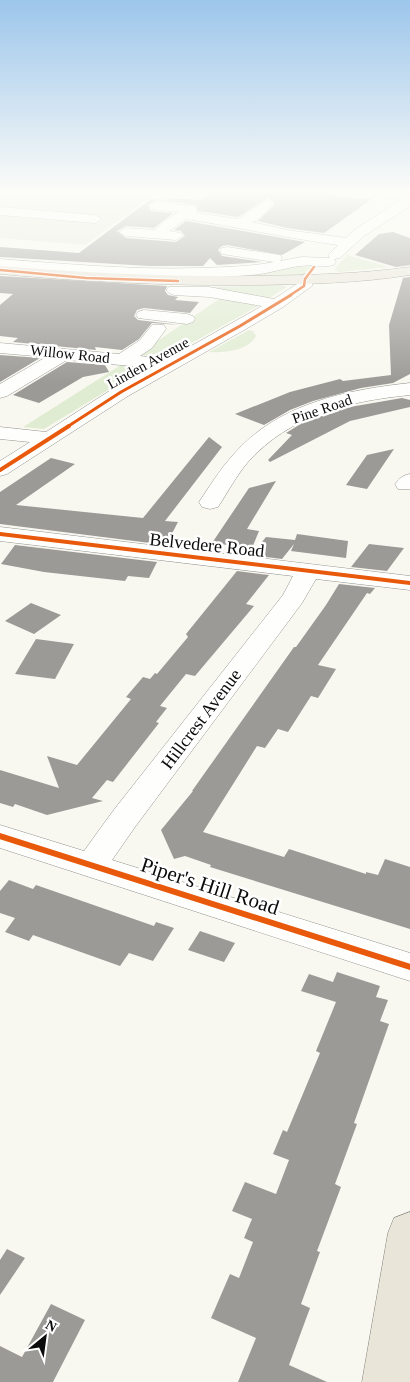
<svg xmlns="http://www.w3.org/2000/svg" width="410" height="1382" font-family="Georgia,serif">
<rect width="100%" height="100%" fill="#f9f8f0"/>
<!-- green -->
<path fill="#e0ecd2" d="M347 255 389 267 340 272 334 270Z
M303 262 315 263 304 274 283 277 225 278 121 277 0 268V265L122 274 205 275 257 272Z
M118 285 213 287 281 285 287 287 268 299 194 289 123 287Z
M222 297 260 305 170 355 163 357 137 355Z
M249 330 253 331 256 336C248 351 224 353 209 352Z
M121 365 146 367 44 429 23 427Z"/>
<!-- cemetery -->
<path fill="#e2e8d6" d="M0 191H142L157 192 85 245 0 238Z"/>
<!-- building -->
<path fill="#9c9a96" d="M211 191H329L337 197 372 199 324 233 287 228 258 221 274 205V202L268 198 238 217 198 211 196 205 156 200 148 205 151 211 173 213 154 228 126 226 117 231 126 238 176 242 185 236 181 231 174 230 186 221 305 242 282 255 227 245 222 246 218 250 222 256 262 262 217 265 210 258 203 266H149L0 257V247L79 253 151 199 166 200 170 198 201 200Z
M393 232 410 238V265L396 267 355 255 379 234Z
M0 276 167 286 165 291 168 295 178 297 175 300 199 302 190 313 144 308 137 310 134 316 138 320 180 325 152 323 139 339 122 350 95 347 96 350 13 342 18 338 0 336V305L13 294 0 293Z
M410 277V374L393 383 361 388 313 401 290 410 264 425 235 414 290 392 340 379 343 381 391 375 389 325 403 278Z
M0 355 40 358 0 382Z
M67 362 105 365 109 372 83 377 39 403 13 395Z
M402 398 410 400V407L350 421 270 462 268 460 292 435 286 433 302 423 344 408Z
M209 437 222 447 165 521 178 522 166 545 0 524V492L51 458 75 464 16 505 143 518Z
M394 449 367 489 346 485 367 455Z
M276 481 247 529 259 531 252 548 212 543 249 488Z
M297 534 348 541 346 558 291 551 294 544 282 559 251 555 266 537 295 540Z
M369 544 404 548 387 571 351 567Z
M15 545 157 562 149 578 128 576 125 581 44 572 1 564Z
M237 571 269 575 246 604 254 606 195 676 186 674 160 706 167 708 156 722 159 723 113 782 107 780 92 798 103 801 47 815 15 804 13 807 0 803V770L59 788 47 756 77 765 131 699 126 697 143 677 150 679 155 673 157 674 188 637 186 634Z
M339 584 375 588 370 594 367 593 318 665 336 669 318 698 311 696 288 732 278 729 265 748 257 746 203 832 284 857 289 849 366 874V872L378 875 385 859 410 867V929L210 867 211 865 185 856 174 859 161 830 193 791H192L294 647H296L326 605Z
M31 603 61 615 34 634 5 621Z
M36 639 74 644 55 679 15 674Z
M9 880 33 889 36 885 154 926 156 922 174 928 153 961 129 953 120 966 33 935 29 941 5 932 15 918 0 913V891Z
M200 931 235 943 224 962 188 950Z
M337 972 380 986 376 997 388 1000 380 1021 389 1024 354 1123 357 1124 335 1184 341 1187 317 1251 320 1252 301 1304 310 1308 289 1365 327 1382H238L256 1338 211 1318 230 1274 239 1278 253 1242 244 1238 252 1219 232 1211 245 1182 276 1194 289 1160 273 1154 283 1130 287 1132 320 1053 316 1051 336 1002 301 991 309 974 333 982Z
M7 1249 25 1258 0 1295V1260Z
M51 1304 85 1320 53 1382H0V1346L22 1357Z"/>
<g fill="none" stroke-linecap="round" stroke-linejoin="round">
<defs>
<path id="minor" d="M331 191 410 192V206L364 236 340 258 334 259 336 262 334 265C323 268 311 264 300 266 284 268 268 274 251 275 168 282 83 275 0 267V259C66 264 132 270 198 268 224 267 249 267 274 262L222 254 220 251 222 248 227 247 280 255 282 258 280 261 302 257 330 258 328 255 338 245C287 238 237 227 186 219L169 231 181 233 183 236 176 240 126 236 119 232 126 228 155 230 164 221 179 212 151 209 150 206 156 202 191 206 196 207 197 210 196 213 238 219 267 200 273 204 260 218 252 222 287 230 346 238 354 230 403 199 337 195Z
M0 207 95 215 102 219 95 223 0 215Z
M305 274 310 276 313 279 312 286 283 307 246 329 128 396 7 474 0 476V461L30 442 0 439V427L46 432 114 388 152 368 67 360 7 396 0 398V384L46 357 0 353V343L119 354 140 340 152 325H164L166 329 152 348 140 356 168 359 262 306 209 297 174 295 169 293 166 290 169 287H209L274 299 297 284 300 276Z
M144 310 187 314 193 316 195 319 193 322 187 324 138 318 136 315 138 312Z
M410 383V395C349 401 290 415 248 462 236 476 228 492 218 507L210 509 202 507 199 502C210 486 220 469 233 455 277 404 345 390 410 383Z
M410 474V489H398L395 484C400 478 403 475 410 474Z
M0 527 410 576V590L316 579 302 603 135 827 112 860 410 953V981L0 848V825L84 851 113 811 283 595 293 576 0 541Z"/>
<path id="major" d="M0 266C86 273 172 277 258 276 309 275 360 274 410 267V275C360 283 309 284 258 285 172 286 86 282 0 274Z
M410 1212V1382H362L388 1233 394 1218Z"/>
</defs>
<!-- minor casing -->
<use href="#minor" stroke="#92928e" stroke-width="1"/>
<!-- major casing -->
<use href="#major" stroke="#7f7f7b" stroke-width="1"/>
<!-- minor -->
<use href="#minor" fill="#fefefd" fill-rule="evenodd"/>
<!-- major -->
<use href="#major" fill="#e9e6d9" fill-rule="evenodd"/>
<defs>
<path id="cycleway-far3" d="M0 270 86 278 178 281
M289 296 304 286 305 279 314 267"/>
<path id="cycleway-far2" d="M67 427 121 392 240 326 291 295"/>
<path id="cycleway-far1" d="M0 470 69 426
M0 534 410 583"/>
<path id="cycleway" d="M0 836 410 967"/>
</defs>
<!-- cycleway-far3 casing -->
<use href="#cycleway-far3" stroke="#fff" stroke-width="4.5"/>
<!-- cycleway-far2 casing -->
<use href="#cycleway-far2" stroke="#fff" stroke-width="5"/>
<!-- cycleway-far1 casing -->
<use href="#cycleway-far1" stroke="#fff" stroke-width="6"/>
<!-- cycleway casing -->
<use href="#cycleway" stroke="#fff" stroke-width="9"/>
<!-- cycleway-far3 -->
<use href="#cycleway-far3" stroke="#e8590c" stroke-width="2.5"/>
<!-- cycleway-far2 -->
<use href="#cycleway-far2" stroke="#e8590c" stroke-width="3"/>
<!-- cycleway-far1 -->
<use href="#cycleway-far1" stroke="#e8590c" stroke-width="4"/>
<!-- cycleway -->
<use href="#cycleway" stroke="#e8590c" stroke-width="6"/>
</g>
<!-- sky -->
<linearGradient id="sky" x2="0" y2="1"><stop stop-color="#9cc6eb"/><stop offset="0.5" stop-color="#fcfcf8"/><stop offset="1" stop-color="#fcfcf8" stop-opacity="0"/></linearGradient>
<rect width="410" height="384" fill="url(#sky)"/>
<g text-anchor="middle" stroke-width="5" stroke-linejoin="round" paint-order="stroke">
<!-- far-street labels -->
<g font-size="15" fill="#0b0b0b" stroke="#fff">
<text transform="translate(70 354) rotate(6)" y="5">Willow Road</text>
<text transform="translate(148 363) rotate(-29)" y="5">Linden Avenue</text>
<text transform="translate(322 409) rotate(-19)" y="5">Pine Road</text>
</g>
<!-- street labels -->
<g font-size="18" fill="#0b0b0b" stroke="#fff">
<text transform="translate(207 545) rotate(6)" y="6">Belvedere Road</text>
<text transform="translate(201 719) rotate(-53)" y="6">Hillcrest Avenue</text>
</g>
<!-- near-street labels -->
<g font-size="21" fill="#0b0b0b" stroke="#fff">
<text transform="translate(210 886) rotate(18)" y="7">Piper's Hill Road</text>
</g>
</g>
<!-- north arrow -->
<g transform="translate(45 1337) rotate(29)" stroke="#ffffff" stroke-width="4" paint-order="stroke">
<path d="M0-4L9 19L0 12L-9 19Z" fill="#0b0b0b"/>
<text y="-8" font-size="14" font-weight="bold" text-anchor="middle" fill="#0b0b0b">N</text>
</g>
</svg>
